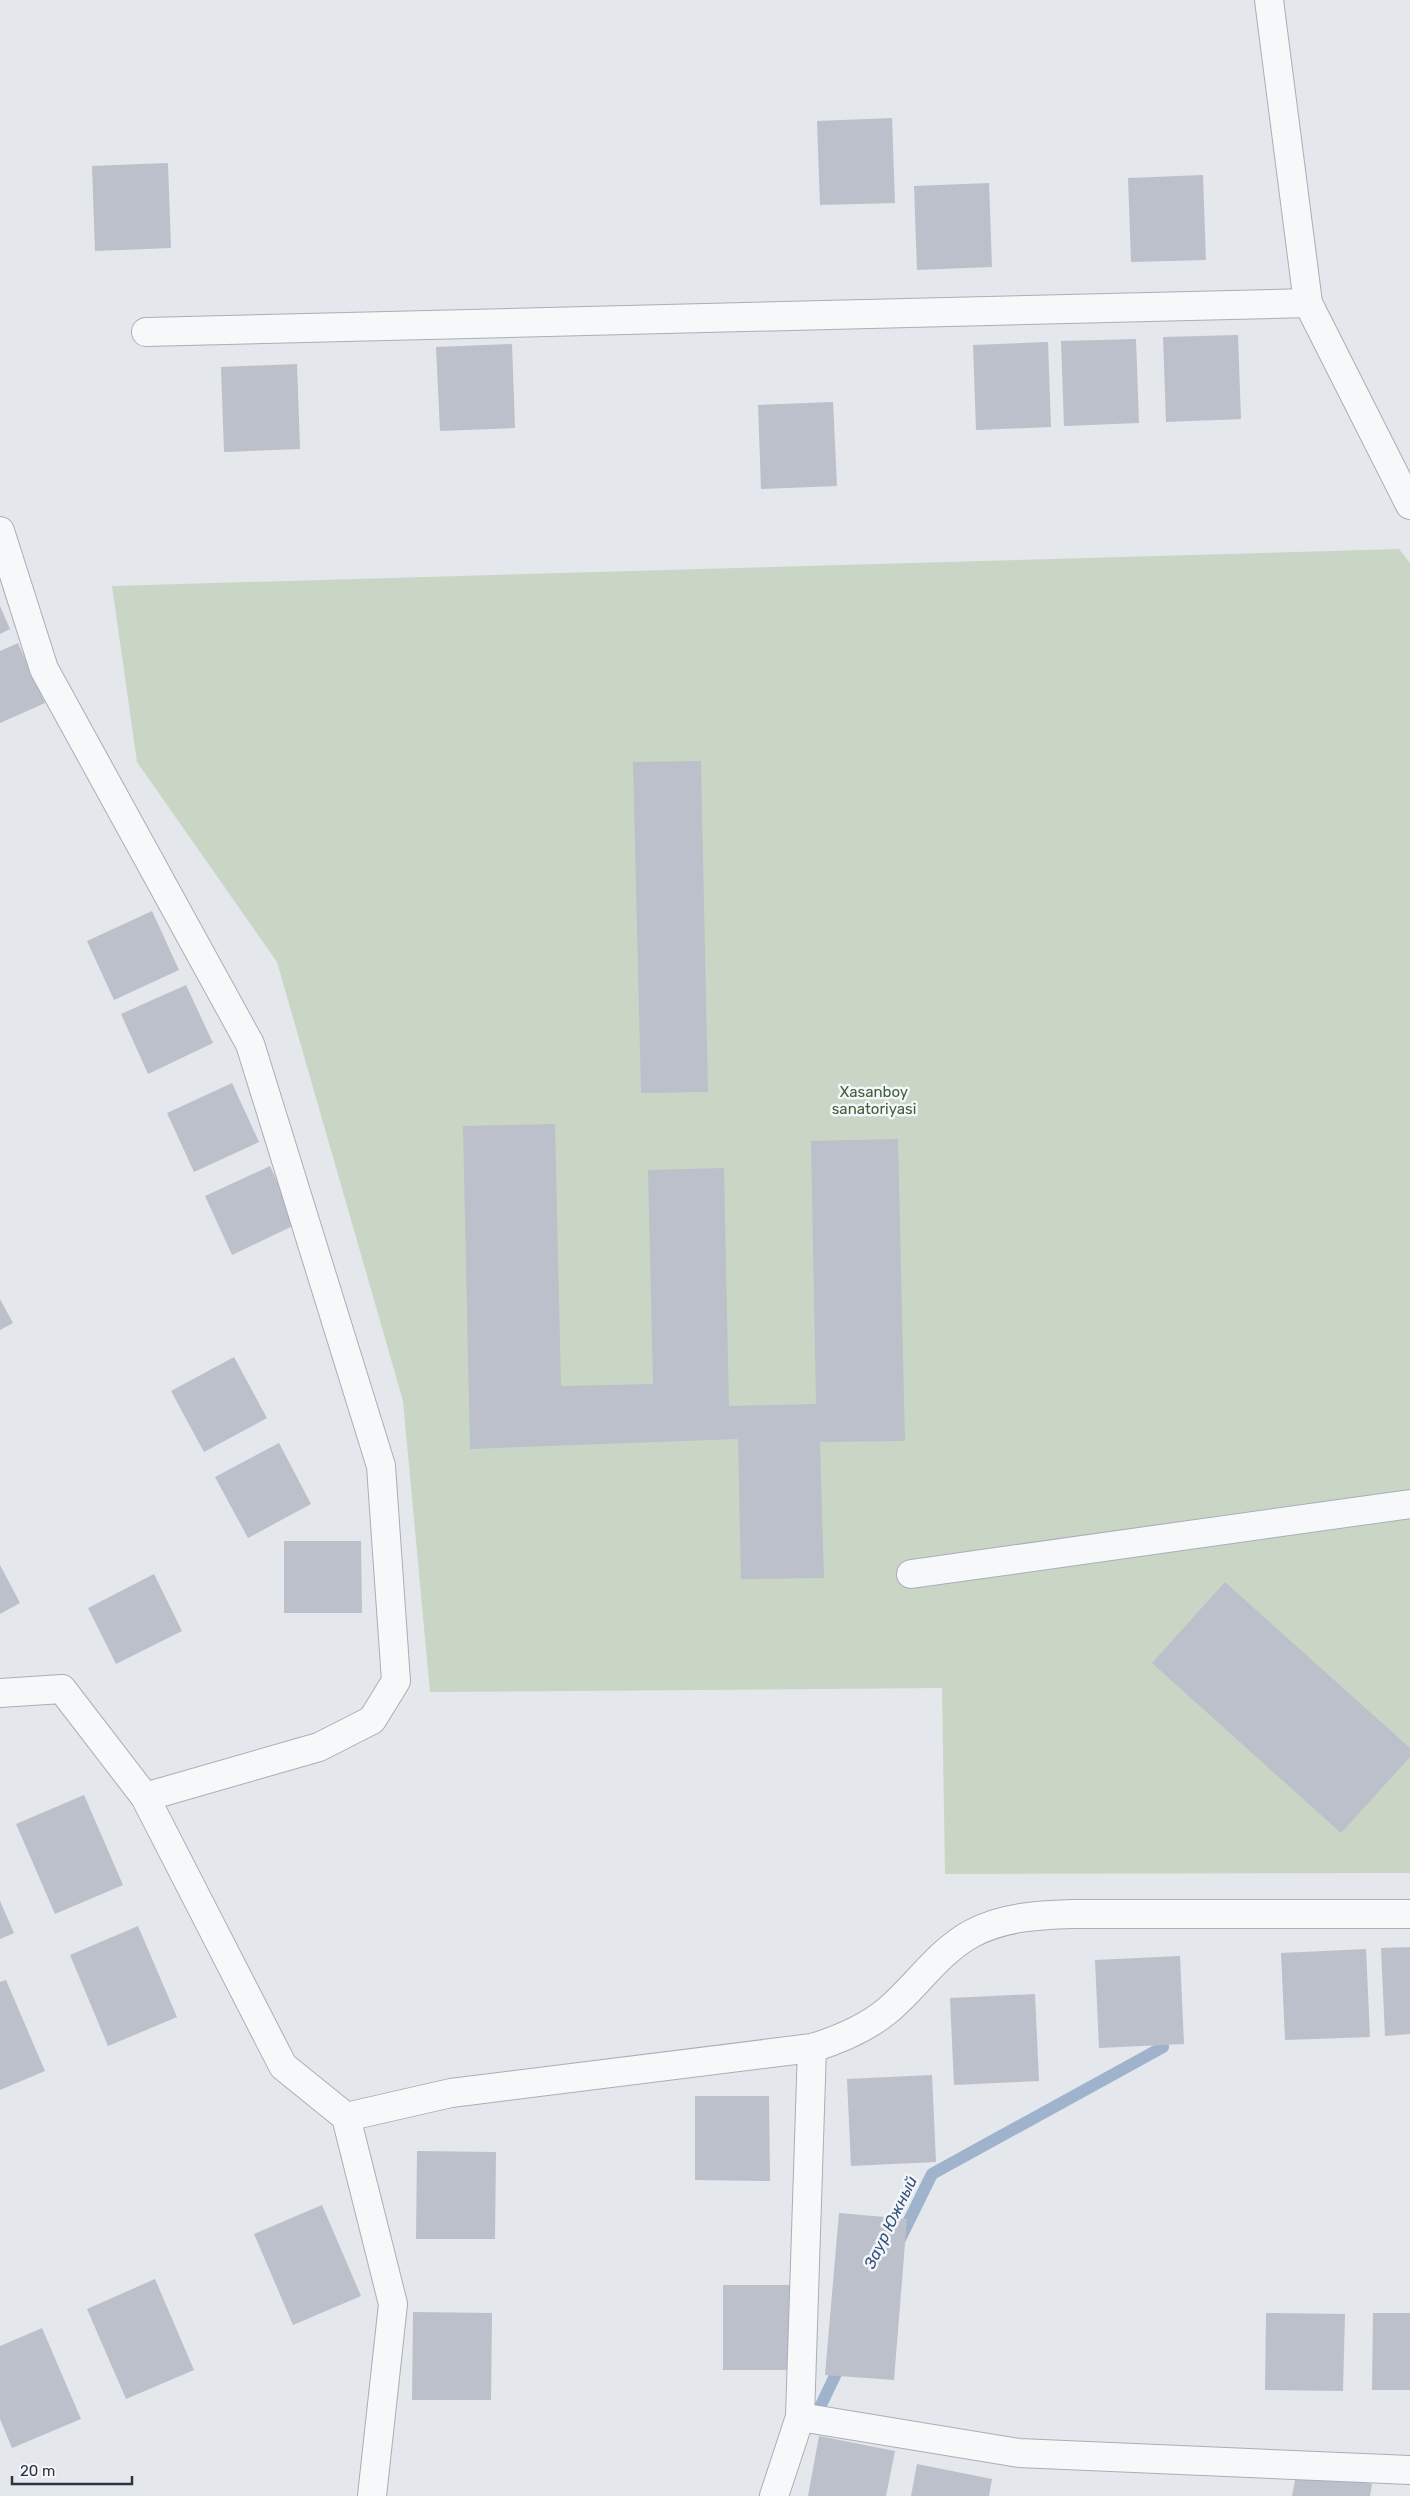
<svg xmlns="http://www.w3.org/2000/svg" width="1410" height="2496" font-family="Rubik,sans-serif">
<rect width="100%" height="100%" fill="#e4e7ec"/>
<!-- green -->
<path fill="#c9d6c5" d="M1399 549 1410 563V1873L945 1874 942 1688 430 1692 403 1401 277 962 137 762 112 586Z"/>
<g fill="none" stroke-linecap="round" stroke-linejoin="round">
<!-- stream -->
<path stroke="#9fb4cc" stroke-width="12" d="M899 2241 932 2174 1163 2047
M813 2422 842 2361"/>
</g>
<!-- building -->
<path fill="#bbc0ca" d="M892 118 895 203 820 205 817 121Z
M168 163 171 248 95 251 92 166Z
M1203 175 1206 260 1131 262 1128 178Z
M989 183 992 267 917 270 914 186Z
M1238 335 1241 419 1166 422 1163 337Z
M1136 339 1139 423 1064 426 1061 341Z
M1048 342 1051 427 976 430 973 345Z
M512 344 515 428 440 431 436 347Z
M297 364 300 449 224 452 221 367Z
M833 402 837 486 761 489 758 405Z
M0 606 10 629 0 634Z
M18 643 45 703 0 723V651Z
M701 761 708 1092 641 1093 633 762Z
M152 911 179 970 114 1000 87 941Z
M186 985 213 1043 148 1074 121 1014Z
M232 1083 259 1142 194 1172 167 1113Z
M555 1124 561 1386 653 1384 648 1170 724 1168 729 1406 816 1404 811 1141 898 1139 905 1441 820 1442 824 1578 741 1579 738 1439 470 1449 463 1126Z
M270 1166 297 1224 232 1255 205 1196Z
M0 1299 13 1323 0 1330Z
M234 1357 267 1418 204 1452 171 1391Z
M279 1443 311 1504 248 1538 215 1477Z
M284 1541H361L362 1613H284Z
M0 1565 20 1603 0 1614Z
M154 1574 182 1631 116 1664 88 1608Z
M1225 1582 1410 1748V1757L1341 1833 1152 1663Z
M84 1795 123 1885 55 1914 16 1824Z
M0 1901 14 1933 0 1939Z
M138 1926 177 2017 108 2046 70 1955Z
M1410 1947V2034L1385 2036 1381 1948Z
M1366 1949 1370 2037 1285 2040 1281 1953Z
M1180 1956 1184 2044 1099 2048 1095 1960Z
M6 1980 45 2071 0 2090V1982Z
M1035 1994 1039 2081 954 2085 950 1998Z
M932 2075 936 2162 851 2166 847 2079Z
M695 2096H769L770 2181 695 2180Z
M417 2151 496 2152 495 2239H416Z
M322 2205 361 2296 293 2325 254 2234Z
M839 2213 907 2219 894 2380 825 2375Z
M155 2279 194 2370 126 2399 87 2309Z
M723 2285H799V2370H723Z
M413 2312 492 2313 491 2400H412Z
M1266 2313 1345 2314 1343 2391 1265 2390Z
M1373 2313H1410V2390H1372Z
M42 2328 81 2419 12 2448 0 2419V2346Z
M819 2436 895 2451 886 2496H808Z
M917 2464 992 2479 989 2496H911Z
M1297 2470 1372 2484 1370 2496H1292Z"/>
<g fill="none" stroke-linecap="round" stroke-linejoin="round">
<defs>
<path id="minor" d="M1269 0 1308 303 1410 505
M146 332 1308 303
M0 531 44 669 250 1044 381 1466 396 1681 372 1720 319 1747 145 1797
M911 1574 1410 1504
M0 1693 62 1689 145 1797 283 2066 346 2117 393 2304 372 2496
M346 2117 451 2093 812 2048C838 2040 865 2029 887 2011 916 1987 937 1953 971 1934 1002 1917 1038 1915 1072 1914H1410
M800 2417 1019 2453 1410 2470
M774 2496 800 2417 812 2048"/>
</defs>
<!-- minor casing -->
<use href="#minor" stroke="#a9aeb7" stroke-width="30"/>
<!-- minor -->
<use href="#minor" stroke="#f7f8fa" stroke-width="28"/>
</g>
<g text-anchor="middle" stroke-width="5" stroke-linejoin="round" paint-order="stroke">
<!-- park labels -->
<g font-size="15" fill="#3f6138" stroke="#f4f6f9">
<text x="874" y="1097">Xasanboy<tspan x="874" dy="17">sanatoriyasi</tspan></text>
</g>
<!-- water labels -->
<g font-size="16" font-style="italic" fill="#34527a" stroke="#f4f6f9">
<text transform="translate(890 2222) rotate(-64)" y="6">Заур Южный</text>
</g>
</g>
<!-- scale -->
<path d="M12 2476v8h120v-8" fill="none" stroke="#2b3445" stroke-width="2.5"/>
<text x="20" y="2476" font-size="15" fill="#2b3445" stroke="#f4f6f9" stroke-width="4" paint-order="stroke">20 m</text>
</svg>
